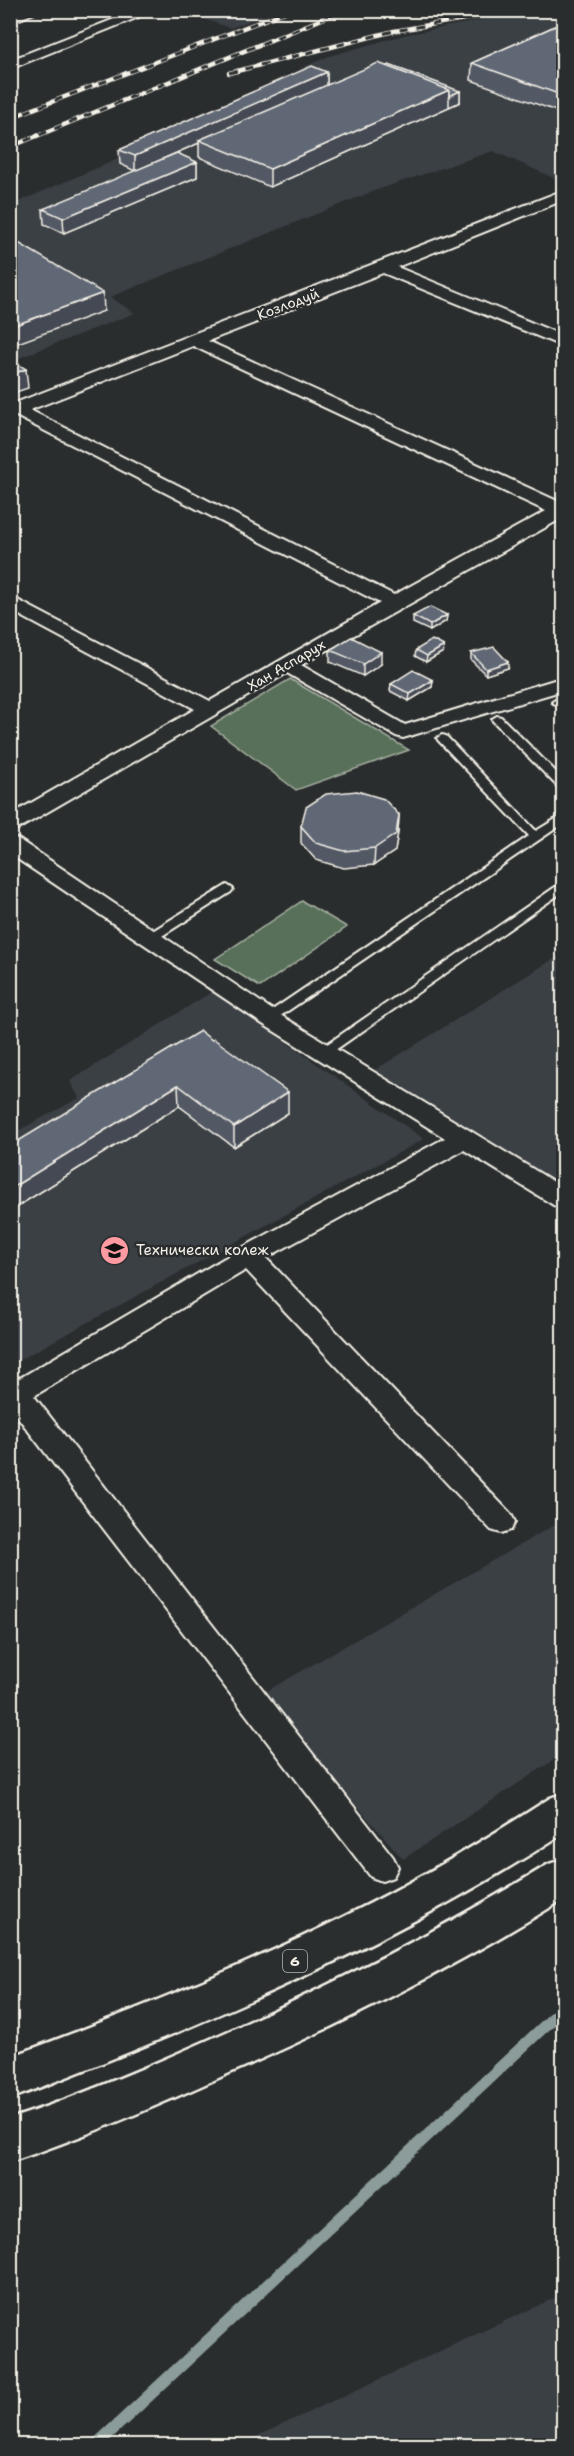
<svg xmlns="http://www.w3.org/2000/svg" width="574" height="2456" font-family="'Shantell Sans',sans-serif">
<rect width="100%" height="100%" fill="#2a2d2e"/>
<filter id="ink" filterUnits="userSpaceOnUse"><feTurbulence type="fractalNoise" baseFrequency=".0167" numOctaves="2"/><feDisplacementMap in="SourceGraphic" scale="12" xChannelSelector="R" yChannelSelector="G"/><feConvolveMatrix kernelMatrix="1 2 1 2 8 2 1 2 1" color-interpolation-filters="sRGB"/></filter>
<g filter="url(#ink)">
<!-- built -->
<path fill="#3a3f44" d="M182 11H277L230 28Z
M563 11V182L493 151 374 191 110 297 135 313 11 361V205L313 75 299 69 329 56 404 35 486 19Z
M563 953V1203L370 1073Z
M213 991 424 1139 12 1364 10 1135 79 1098 70 1081Z
M563 1520V1754L403 1859 260 1695Z
M563 2294V2445H238Z"/>
<!-- green -->
<path fill="#596f5a" stroke="#a6b0a1" stroke-width="1.5" d="M290 679 409 750 296 790 211 726Z
M302 901 347 927 260 987 215 959Z"/>
<g fill="none" stroke-linecap="round" stroke-linejoin="round">
<!-- stream -->
<path stroke="#8b9c9a" stroke-width="12" d="M95 2446 564 2008"/>
<defs>
<path id="lane" d="M557 699 564 702V711L552 702Z
M497 716 501 717 564 780V790L560 789 493 721 492 719Z
M442 735 446 736 536 831 564 814V823L273 1021H265L263 1018 265 1015 529 836 438 740 437 738Z
M564 881V891L328 1055H320L318 1052 320 1049Z
M227 885 233 889 231 892 154 941H146L144 938 146 935Z
M564 1176V1187L554 1193H544L542 1190 544 1187Z"/>
<path id="street" d="M21 10H42L10 23V14Z
M137 10H156L10 69V60Z
M564 190V200L397 267 564 336V347L383 273 208 341 564 504V517L301 665 405 725 564 677V690L403 738 396 736 287 673 18 829 10 830V815L195 709 10 610V596L210 701 380 603 14 415 10 416V405ZM193 346 546 511 394 595 30 410Z
M10 837 18 839 277 1013 564 1188V1209L555 1206 464 1150 266 1258 511 1514 515 1522 511 1530 501 1533 491 1530 246 1270 34 1396 393 1857 398 1867 393 1877 382 1881 371 1877 10 1407V1375L20 1378 240 1249 445 1138 261 1023 10 854Z"/>
<path id="highway" d="M564 1793V1833C390 1946 203 2025 10 2099V2057C125 2014 240 1969 349 1914 419 1880 485 1840 550 1798Z
M564 1859V1899C455 1967 342 2024 225 2075 155 2107 84 2137 10 2162V2119C74 2098 136 2072 197 2045 319 1992 436 1933 549 1864Z"/>
</defs>
<!-- lane casing -->
<use href="#lane" stroke="#f4f1e8" stroke-width="4"/>
<!-- street casing -->
<use href="#street" stroke="#f4f1e8" stroke-width="4"/>
<!-- highway casing -->
<use href="#highway" stroke="#f4f1e8" stroke-width="5"/>
<!-- lane -->
<use href="#lane" fill="#2a2d2e" fill-rule="evenodd"/>
<!-- street -->
<use href="#street" fill="#2a2d2e" fill-rule="evenodd"/>
<!-- highway -->
<use href="#highway" fill="#2a2d2e" fill-rule="evenodd"/>
<defs>
<path id="rail" d="M229 73 394 31 517 10
M10 118 290 10
M10 147 344 10"/>
</defs>
<!-- rail casing -->
<use href="#rail" stroke="#f4f1e8" stroke-width="4.5"/>
<!-- rail -->
<use href="#rail" stroke="#2a2d2e" stroke-width="3" stroke-dasharray="8" stroke-linecap="butt"/>
</g>
<!-- wall -->
<path fill="#535965" stroke="#f4f1e8" stroke-width="1.5" d="M564 22V114L471 80 472 63Z
M327 72V85L460 91V102L270 187 199 157V143L135 171 120 164 119 150Z
M197 162V177L64 233 44 224 43 209Z
M447 615 446 621 430 631 413 623V616Z
M330 650 381 664 363 676 330 662Z
M416 650 443 652 426 662 415 656Z
M471 653 508 668 486 675 471 660Z
M433 680 432 687 409 701 390 691 391 684Z
M399 815 398 832 395 851 374 865 344 868 316 860 301 843V826Z
M200 1031 288 1113 234 1147 179 1106 10 1211Z"/>
<!-- shaded-wall -->
<path fill="#444953" stroke="#f4f1e8" stroke-width="1.5" d="M327 72V86L199 140V143L135 171V156Z
M449 90V107L270 187V169Z
M460 91V102L449 107V96Z
M197 162V177L64 233 63 218Z
M103 293 104 311 10 346V327Z
M26 369 28 388 10 394V375Z
M447 615 446 621 430 631V625Z
M444 646 443 652 426 662 427 656Z
M381 652V664L363 676V664Z
M508 662V668L486 675V669Z
M433 680 432 687 409 701 410 694Z
M399 815 398 832 395 851 374 865 375 848Z
M178 1085 179 1106 10 1211V1189Z
M288 1092V1113L234 1147V1127Z"/>
<!-- building -->
<path fill="#616876" stroke="#f4f1e8" stroke-width="1.5" d="M564 22V96L472 63Z
M378 63 449 90 270 169 199 140Z
M389 65 460 91 449 96V90L386 66Z
M312 66 327 72 135 156 119 150Z
M177 153 197 162 63 218 43 209Z
M10 238 103 293 10 327Z
M10 359 26 369 10 375Z
M430 607 447 615 430 625 413 616Z
M351 637 381 652 363 664 330 650Z
M432 640 444 646 427 656 416 650Z
M494 647 508 662 486 669 471 653Z
M413 670 433 680 410 694 391 684Z
M357 791 384 799 399 815 396 834 375 848 344 851 316 843 301 826 306 807 326 794Z
M200 1031 212 1040 214 1039 288 1092 234 1127 178 1085 10 1189V1146Z"/>
</g>
<!-- icons -->
<defs>
<symbol id="university-disc" viewBox="-11 -11 22 22"><circle r="9.5" fill="#ff9aa2" stroke="#2a2d2e"/><path d="M0-5L7-2L0 1L-7-2ZM-4 1L0 2.5L4 1V4Q0 6-4 4Z" fill="#111"/></symbol>
</defs>
<g fill-rule="evenodd">
<use href="#university-disc" x="98" y="1234" width="33" height="33"/>
</g>
<g text-anchor="middle" stroke-width="5" stroke-linejoin="round" paint-order="stroke">
<!-- far-street labels -->
<g font-size="14" fill="#f4f1e8" stroke="#2a2d2e">
<text transform="translate(288 304) rotate(-21)" y="5">Козлодуй</text>
<text transform="translate(286 665) rotate(-30)" y="5">Хан Аспарух</text>
</g>
<!-- shield labels -->
<rect fill="#2a2d2e" stroke="#b7b6b0" stroke-width="1.5" x="283" y="1950" width="24" height="22" rx="4.5"/>
<g font-size="14" font-weight="bold" fill="#f4f1e8">
<text x="295" y="1966">6</text>
</g>
<!-- poi labels -->
<g font-size="15" fill="#f4f1e8" stroke="#2a2d2e" text-anchor="start">
<text x="136" y="1255">Технически колеж</text>
</g>
</g>
<!-- margin -->
<rect width="574" height="2456" fill="none" stroke="#2a2d2e" stroke-width="36"/>
<rect x="18" y="18" width="538" height="2420" fill="none" stroke="#f4f1e8" stroke-width="2" filter="url(#ink)"/>
</svg>
